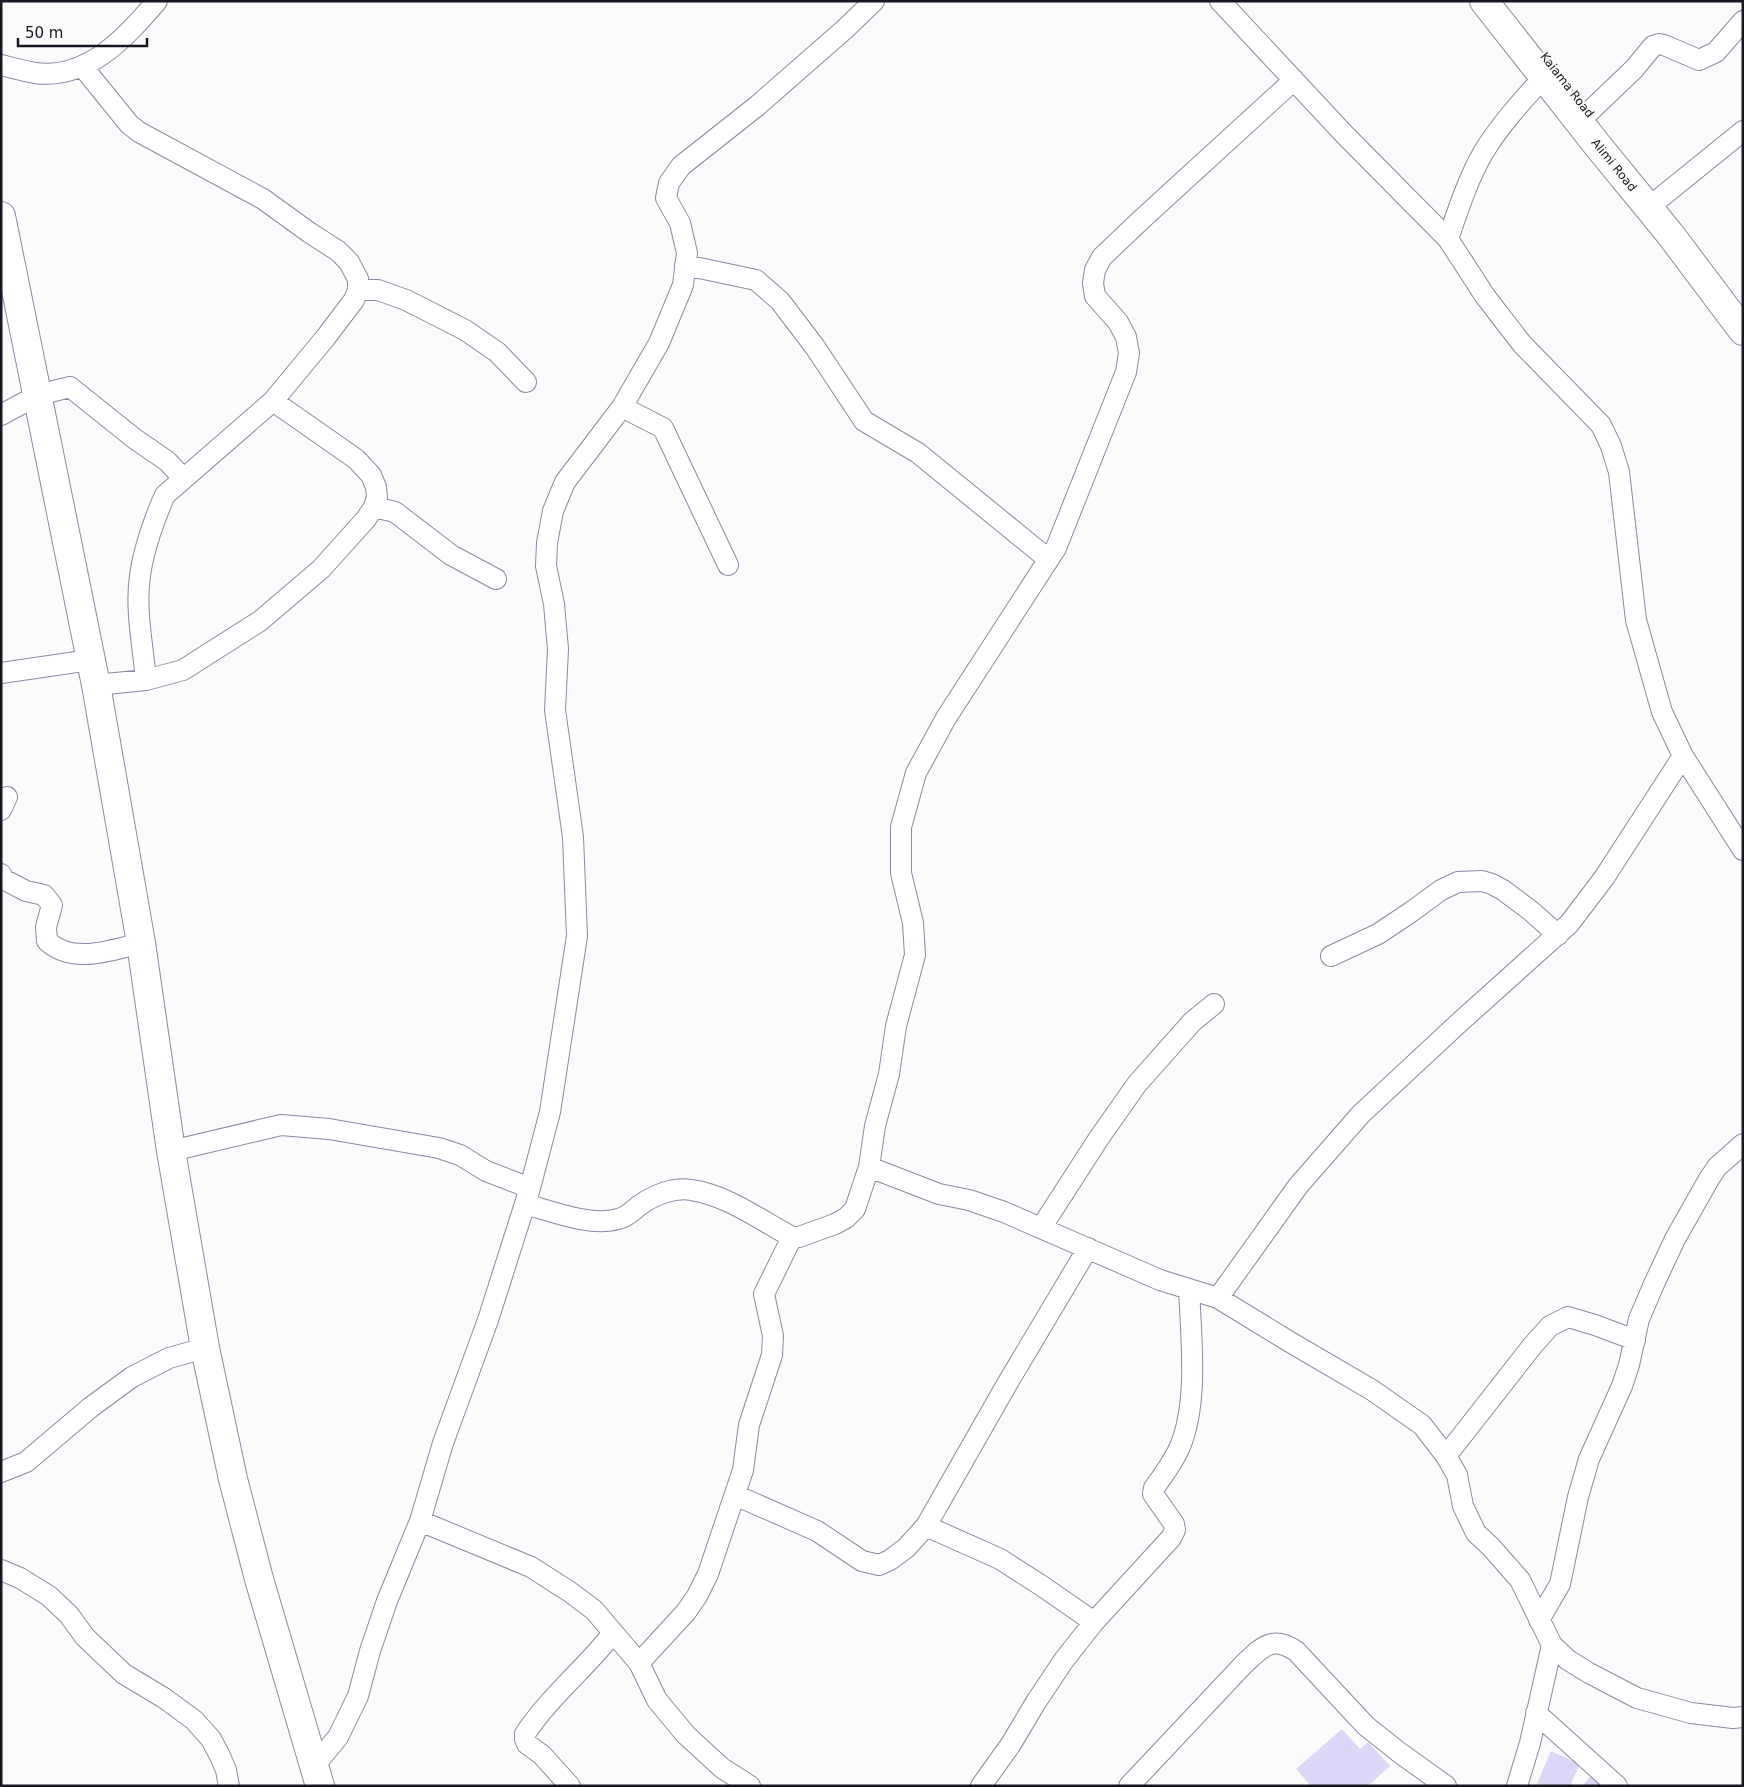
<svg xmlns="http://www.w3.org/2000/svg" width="1744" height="1787" font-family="'DejaVu Sans',sans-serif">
<rect width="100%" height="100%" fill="#fbfbfb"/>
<!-- building -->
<path fill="#dbd7f7" d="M1342 1729 1360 1749 1368 1742 1390 1766 1368 1786H1311L1296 1769Z
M1551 1751 1580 1764 1570 1786H1536Z
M1594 1772 1610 1786H1582Z"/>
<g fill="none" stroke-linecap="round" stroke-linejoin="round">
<defs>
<path id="street" d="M1220 1 1344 134 1448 239
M1 65C13 68 24 71 35 73 88 80 126 37 157 1
M82 66 129 124 139 132 263 199 310 233 338 251 349 262 358 279V290L354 300 326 337 273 401 165 495C155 517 143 551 140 576 135 608 143 647 146 680
M1543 78C1522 101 1500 125 1483 153 1468 179 1458 210 1448 239L1485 296 1522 344 1601 425 1611 446 1619 472 1636 620 1662 712 1683 756 1743 850
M1589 112 1634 69 1653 46 1659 44 1664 45 1699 60 1716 52 1743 21
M1659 199 1743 131
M685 265 756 280 780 301 815 347 864 421 918 453 1048 559
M358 290H378L406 300 465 330 497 352 526 382
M622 407 663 428 728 565
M1 415 38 395 70 387 135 439 167 461 183 478
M374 507 395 512 451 555 496 579
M1 673 90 660
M96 685 146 680 183 670 208 654 260 621 321 569 366 519 374 507 377 497 376 487 371 475 356 459 273 401
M1 810 7 797
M1 874 3 879 26 891 44 895 52 905 46 927 47 941C73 965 111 950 141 943
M1331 956 1378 934 1411 912 1441 890 1458 882 1482 881 1492 884 1503 890 1531 911 1558 935
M171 1151 281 1125 329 1129 439 1148 460 1155 486 1171 530 1188
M869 1167 939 1194 969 1200 1004 1212 1160 1280 1218 1298 1290 1342 1372 1390 1422 1425 1446 1456 1457 1475 1463 1506 1476 1533 1491 1547 1520 1580 1552 1645 1568 1660 1589 1673 1637 1698 1691 1713 1733 1718 1743 1717
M525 1204C551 1211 591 1227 618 1219 628 1217 633 1210 640 1205 654 1195 674 1187 691 1190 727 1195 760 1220 792 1237H799L835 1224 846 1218 855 1209 869 1167 875 1126 889 1074 896 1026 915 955 913 923 901 873V827L916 773 946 718 1056 548 1126 372 1129 353 1126 337 1118 322 1095 296 1093 283 1095 270 1102 257 1142 219 1294 80
M1041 1228 1099 1138 1137 1084 1192 1022 1214 1004
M1218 1298 1298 1186 1361 1114 1461 1021 1569 924 1604 878 1683 756
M1446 1456 1533 1345 1550 1326 1568 1317 1595 1325 1635 1340
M1 1472 26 1462 91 1407 132 1377 169 1358 205 1348
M735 1495 817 1531 862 1561 879 1565 890 1560 906 1548 926 1526 1007 1384 1088 1248
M420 1521 531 1567 570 1592 594 1610 639 1663 657 1700 686 1735 722 1768 750 1786
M926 1526 1000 1559 1042 1586 1094 1622
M1 1570 20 1578 49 1596 69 1615 85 1637 124 1674 164 1698 194 1720 211 1739 220 1756 226 1770 229 1786
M1539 1620 1560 1584 1578 1497 1589 1459 1622 1386 1629 1365 1639 1319 1654 1284 1675 1239 1709 1179 1717 1167 1743 1144
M639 1663 686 1612 697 1596 708 1574 743 1470 749 1425 772 1355 773 1336 764 1294 792 1237
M1536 1713 1617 1786
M314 1766 338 1737 358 1696 370 1651 387 1601 420 1521 443 1443 488 1320 530 1188 550 1112 577 936 573 837 555 710 558 649 554 604 546 566 547 543 553 511 565 482 622 407 659 343 683 285 687 253 680 223 666 198 669 183 681 166 757 106 845 29 874 1
M570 1786 542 1755 527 1744 525 1739V1734C550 1696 586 1668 613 1633
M981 1786 1011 1744 1036 1702 1064 1660 1094 1622 1171 1538 1175 1530 1174 1524 1153 1494 1154 1488C1163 1476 1172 1463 1179 1449 1199 1404 1191 1337 1189 1289
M1129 1786 1244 1664C1262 1647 1272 1635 1296 1651L1366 1726 1400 1753 1446 1786
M1517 1786 1530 1743 1552 1645"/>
<path id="secondary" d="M1 216 96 685 141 943 171 1151 205 1348 233 1479 259 1579 320 1786"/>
<path id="highway" d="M1484 1 1598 146 1670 234 1743 331"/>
</defs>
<!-- street casing -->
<use href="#street" stroke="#8b88a3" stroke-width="22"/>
<!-- secondary casing -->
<use href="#secondary" stroke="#8b88a3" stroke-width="30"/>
<!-- highway casing -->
<use href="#highway" stroke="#8b88a3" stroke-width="30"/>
<!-- street -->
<use href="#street" stroke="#fff" stroke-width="20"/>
<!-- secondary -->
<use href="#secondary" stroke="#fff" stroke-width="28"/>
<!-- highway -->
<use href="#highway" stroke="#fff" stroke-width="28"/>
</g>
<g text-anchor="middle" stroke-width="4.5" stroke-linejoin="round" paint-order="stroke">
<!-- street labels -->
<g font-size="12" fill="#181721" stroke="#fbfbfb">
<text transform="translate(1567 85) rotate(52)" y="4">Kaiama Road</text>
<text transform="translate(1614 165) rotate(51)" y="4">Alimi Road</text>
</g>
</g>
<!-- border -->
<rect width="1744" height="1787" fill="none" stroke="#181721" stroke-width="5"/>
<!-- scale -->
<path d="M18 38v8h129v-8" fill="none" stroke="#181721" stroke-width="2.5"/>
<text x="25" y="38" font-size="15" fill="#181721" stroke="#fbfbfb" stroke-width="4" paint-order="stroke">50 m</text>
</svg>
